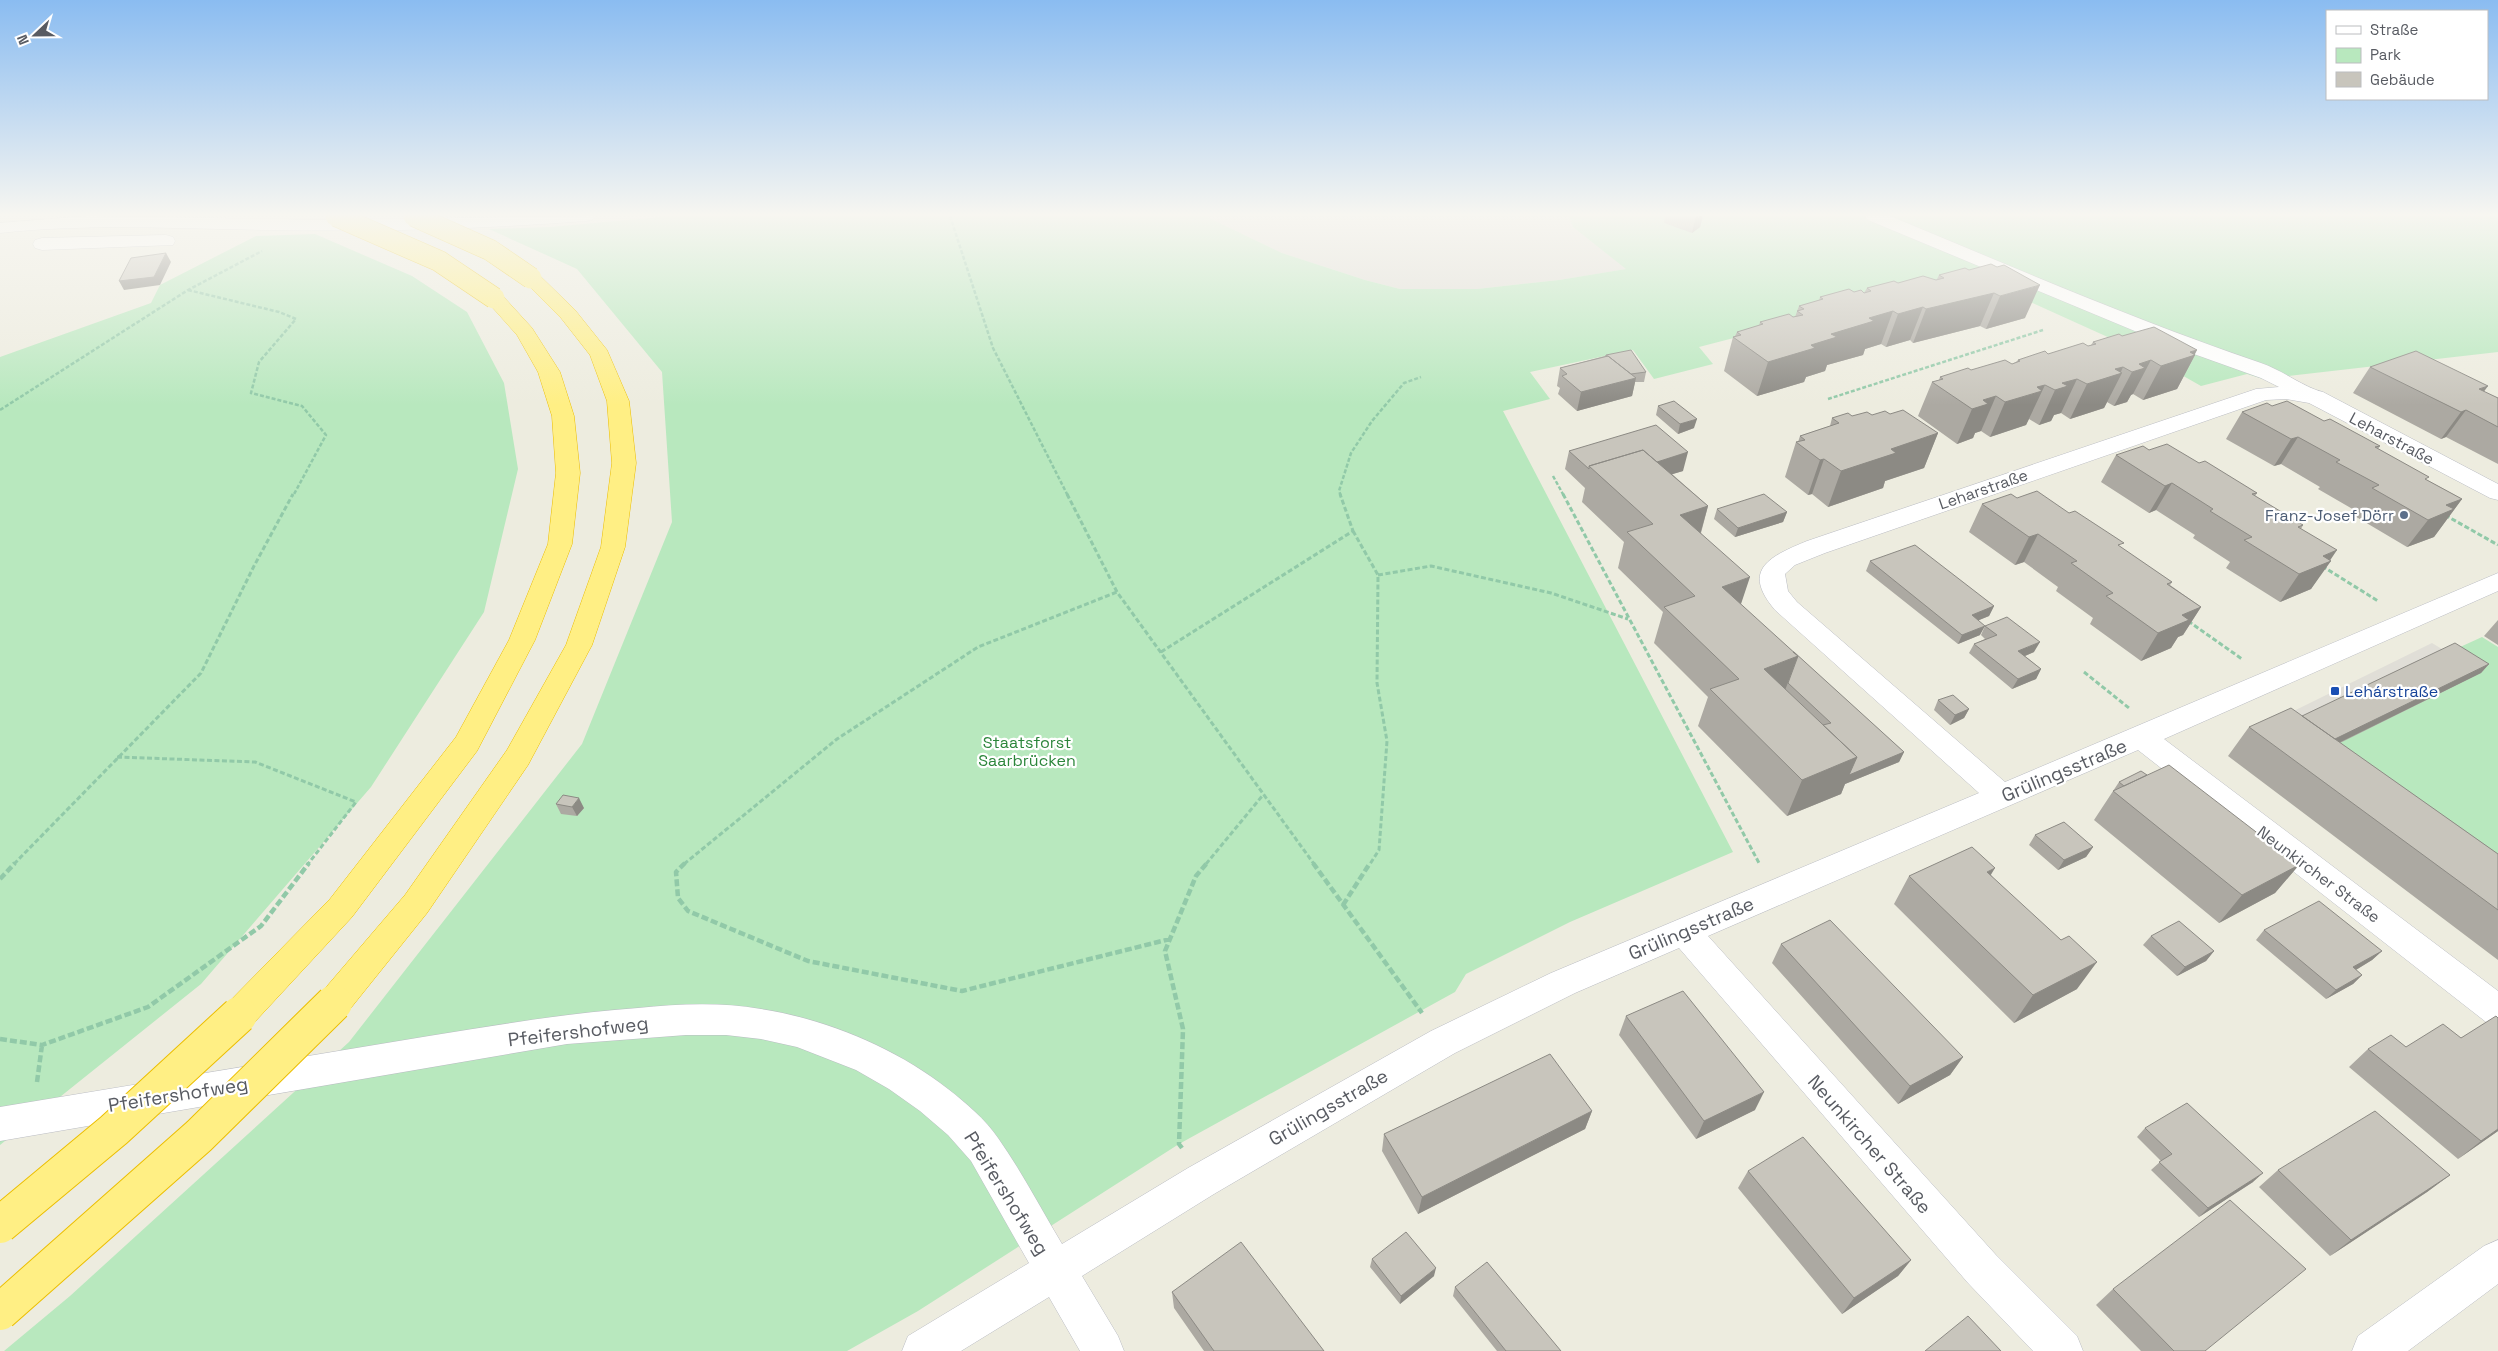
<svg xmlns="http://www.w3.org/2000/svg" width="2498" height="1351" font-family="'Space Grotesk',sans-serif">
<rect width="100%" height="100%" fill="#edecdf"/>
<!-- industrial -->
<path fill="#e0ded7" d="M1205 216H1569L1573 227 1627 269 1559 280 1477 289H1400L1365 280 1282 253Z
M2432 643 2481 673 2312 756 2267 724Z"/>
<!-- green -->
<path fill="#b8e8be" d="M671 216H1205L1282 253 1365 280 1400 289H1477L1559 280 1626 269 1573 227 1569 216H2498V352L2263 379 2247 374 2201 386 2143 353 1973 276 1699 347 1713 364 1654 379 1633 350 1530 372 1550 399 1503 411 1733 852 1570 922 1466 974 1455 992 1179 1144 918 1311 847 1351H4L70 1296 349 1042 582 744 672 522 662 372 577 269 489 229 550 227Z
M315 234 412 276 467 312 504 383 518 469 484 612 371 787 201 984 0 1145V357L151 303 160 285 256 236Z
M2482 637 2498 647V891L2312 756 2447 653Z"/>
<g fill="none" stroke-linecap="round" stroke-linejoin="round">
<defs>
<path id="minor" d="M88 216 322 220 595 216 592 220 586 221C481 229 377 232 272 230 181 229 90 223 0 233V223Z
M1865 216H1890C2013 267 2135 320 2261 363 2282 370 2305 388 2323 392L2498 484V500L2490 498 2309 403 2286 399 2266 400 1825 553 1795 565 1785 574 1788 591 1797 602 2005 782 2498 573V591L2164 739 2498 991V1026L2486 1022 2138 750 1708 936 1996 1255 2077 1336 2083 1351H2033L1968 1283 1679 948 1575 993 1455 1053 1214 1194 1082 1276 1118 1336 1124 1351H1080L1049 1297 961 1351H902L908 1336 1029 1263 971 1161 948 1135 920 1111 889 1089 856 1070 797 1047 761 1039 726 1035H686L567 1044 0 1141V1107C143 1083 286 1060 429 1036 498 1025 567 1013 638 1008 679 1004 720 1002 761 1009 826 1019 896 1048 948 1089 966 1103 985 1119 998 1138 1022 1172 1041 1209 1062 1244L1188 1168 1431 1031 1551 973 1979 793 1775 610C1740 569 1771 556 1807 541L2256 389 2279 387 2261 378 2166 344 1868 220Z
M166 235 173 237 175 241 173 245 42 250 35 248 33 244 35 240 42 238Z
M2498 1240V1284L2408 1351H2352L2358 1336 2484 1246Z"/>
<path id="highway" d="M531 272 538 274 575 310 607 350 629 401 636 463 625 547 592 645 528 765 427 913 346 1014 334 1018 322 1014 317 1003 322 992 405 895 507 750 566 645 601 547 612 463 607 401 590 355 561 318 521 278 524 274Z
M494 292 501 294 532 328 560 372 574 416 580 473 572 544 535 640 477 751 352 917 251 1026 239 1030 227 1026 222 1015 227 1004 330 899 456 737 509 640 548 544 556 473 552 416 538 372 517 335 484 298 487 294Z"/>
</defs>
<!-- minor casing -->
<use href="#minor" stroke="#babcc3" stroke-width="1"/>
<!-- highway casing -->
<use href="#highway" stroke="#ecbe00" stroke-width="1"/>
<!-- path-far2 -->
<path stroke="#91c9a8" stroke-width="2.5" stroke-dasharray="4 2" stroke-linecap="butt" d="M950 216 993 348 1068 496
M188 290 279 312 296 319 259 362 251 393 302 406 326 435 293 496
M1828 399 2043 330
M0 410 188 290 262 251
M1553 476 1564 496
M1341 496 1339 491 1351 453 1372 421 1404 383 1421 377"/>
<!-- path-far1 -->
<path stroke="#91c9a8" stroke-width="3" stroke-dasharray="5 2.5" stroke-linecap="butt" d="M1067 494 1117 592 1314 864
M1563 494 1759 863
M2445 515 2498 545
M1353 531 1378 575 1377 683 1387 741 1379 850 1370 864
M2322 566 2378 601
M1378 575 1431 566 1551 593 1628 619
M2188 621 2242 659
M1161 652 1353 531 1340 494
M2084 672 2129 708
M117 757 255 762 356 802 308 864
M14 864 201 673 254 566 293 494
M684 864 837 739 978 647 1117 592
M1206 864 1263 795"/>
<!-- path -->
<path stroke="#91c9a8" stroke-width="4.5" stroke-dasharray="7 3" stroke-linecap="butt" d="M685 863 676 872 678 898 688 911 808 961 962 991 1170 939
M1313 863 1422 1013
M0 879 15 863
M1343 905 1370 863
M0 1039 42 1045 148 1007 261 926 309 863
M37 1082 42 1045
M1182 1148 1179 1144 1183 1029 1165 951 1196 876 1207 863"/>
<!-- minor -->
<use href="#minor" fill="#fff" fill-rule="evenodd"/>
<!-- highway -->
<use href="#highway" fill="#ffef84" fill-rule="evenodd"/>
<defs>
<path id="highway-bridge-far1" d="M336 216 439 261 494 298
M414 216 490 250 531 278"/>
<path id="highway-bridge" d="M0 1225 114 1130 239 1015
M0 1312 199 1136 334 1003"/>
</defs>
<!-- highway-bridge-far1 casing -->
<use href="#highway-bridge-far1" stroke="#ecbe00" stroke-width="22" stroke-linecap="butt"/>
<!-- highway-bridge casing -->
<use href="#highway-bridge" stroke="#ecbe00" stroke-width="38" stroke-linecap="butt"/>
<!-- highway-bridge-far1 -->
<use href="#highway-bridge-far1" stroke="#ffef84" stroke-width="21"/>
<!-- highway-bridge -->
<use href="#highway-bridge" stroke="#ffef84" stroke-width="36"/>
</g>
<!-- wall -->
<path fill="#aca9a2" d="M1665 216H1703L1700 227 1692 233 1664 223Z
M1969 270 2025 318 1986 329 1980 326 1913 343 1910 340 1886 347 1881 344 1865 349 1863 355 1827 365 1825 371 1806 377 1804 382 1757 396 1724 371 1733 337 1735 336 1737 332 1759 326 1760 322 1795 317 1799 306 1819 301 1820 297 1854 292 1864 293 1867 288 1898 283 1936 280 1937 279 1939 275Z
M2122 336 2195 355 2177 389 2143 400 2133 394 2131 395 2127 402 2114 406 2107 402 2104 408 2070 419 2061 413 2054 415 2051 421 2039 425 2029 419 2026 425 1990 437 1981 431 1975 433 1973 438 1957 444 1918 416 1932 382 1939 380 1940 377 1971 370 2012 364 2016 362 2018 360 2088 346 2091 345 2093 342Z
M1606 355 1646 372 1644 382H1635L1632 396 1577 411 1558 394 1560 388 1557 386 1560 368 1605 356Z
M2370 367 2484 392 2498 398V464L2446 437 2441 439 2353 393Z
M1658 406 1694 428 1678 434 1656 415Z
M2272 406 2324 421 2380 446 2378 449 2427 480 2462 499 2434 537 2407 547 2353 515 2356 511 2318 489 2320 487 2281 464 2274 466 2226 439 2242 412Z
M1890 414 1938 433 1924 468 1885 481 1883 488 1828 507 1812 494 1808 495 1785 477 1796 442H1798L1800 436 1830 426 1832 418Z
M2149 450 2199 463 2257 493 2255 496 2303 525 2301 529 2330 560 2311 589 2280 602 2226 568 2230 562 2193 538 2195 535 2156 510 2149 513 2101 482 2116 455Z
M1569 451 1683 471 1672 474 1708 506 1701 533 1741 605 1904 752 1899 762 1845 784 1841 794 1787 816 1698 726 1708 697 1654 643 1663 612 1618 568 1624 542 1582 502 1585 488 1565 469Z
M2017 498 2121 548 2172 582 2170 585 2201 607 2183 635 2178 637 2171 648 2141 661 2090 624 2093 618 2056 591 2058 587 2024 562 2015 565 1969 532 1982 504Z
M1717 509 1787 512 1783 522 1735 537 1714 519Z
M1870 561 1994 606 1989 616 1979 620 1980 635 1958 644 1866 571Z
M2498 620V645L2484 636Z
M1985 626 2034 652 2025 656 2041 669 2036 679 2012 689 1969 653 1974 644 1985 639 1981 635Z
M2489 664 2481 673 2340 743 2498 854V960L2228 756 2249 727 2302 716Z
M1938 700 1969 709 1964 718 1950 725 1934 710Z
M2147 775 2299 865 2275 893 2219 923 2094 820 2119 782Z
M556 804 584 808 577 816 561 814Z
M2035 835 2093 847 2086 857 2058 870 2029 845Z
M1991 875 2077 989 2014 1023 1894 904 1909 876Z
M2264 930 2382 951 2372 960 2356 970 2362 975 2353 984 2326 999 2256 940Z
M2151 936 2214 951 2206 961 2177 976 2143 945Z
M1781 944 1963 1057 1950 1075 1898 1104 1772 963Z
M1626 1016 1755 1110 1696 1139 1619 1035Z
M2498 1018V1131L2458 1159 2349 1067 2368 1049 2406 1047 2461 1038Z
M1592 1111 1585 1129 1418 1214 1382 1151 1384 1134Z
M2145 1128 2253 1182 2199 1217 2151 1170 2161 1161 2137 1137Z
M2278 1170 2450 1175 2427 1192 2330 1256 2259 1187Z
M1748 1171 1911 1260 1898 1276 1842 1314 1738 1188Z
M1372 1259 1434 1276 1400 1304 1370 1267Z
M1455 1287 1561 1351H1497L1453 1296Z
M2113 1289 2205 1351H2141L2096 1305Z
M1172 1292 1324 1351H1204L1174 1308Z"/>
<!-- shaded-wall -->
<path fill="#8c8a84" d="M1696 216H1703L1700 227 1692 233Z
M166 253 171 262 160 285 124 290 119 281Z
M2040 285 2025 318 1986 329 2000 296Z
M1994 293 1980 326 1913 343 1926 309Z
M1923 307 1910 340 1886 347 1898 314Z
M1893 311 1881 344 1865 349 1863 355 1827 365 1825 371 1806 377 1804 382 1757 396 1768 362 1811 345 1831 334 1869 318Z
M2197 350 2194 356 2195 355 2177 389 2143 400 2161 366 2190 352Z
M2151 360 2133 394 2131 395 2127 402 2114 406 2132 372 2139 364Z
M2123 367 2120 374 2122 373 2104 408 2070 419 2087 384 2115 369Z
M1636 378 1632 396 1577 411 1581 392Z
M2077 379 2061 413 2054 415 2051 421 2039 425 2055 390 2062 383Z
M2045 385 2026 425 1990 437 2005 402 2037 387Z
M2488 386 2469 412 2466 410 2446 437 2441 439 2461 412 2479 389Z
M1996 396 1981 431 1975 433 1973 438 1957 444 1972 409 1983 400Z
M1697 419 1694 428 1678 434 1680 424Z
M1938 433 1924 468 1885 481 1883 488 1828 507 1841 471 1891 449Z
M2298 437 2281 464 2274 466 2291 439Z
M1688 452 1683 471 1617 491 1602 478Z
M1824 459 1812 494 1808 495 1820 460Z
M2172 483 2156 510 2149 513 2165 486Z
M2462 499 2434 537 2407 547 2428 520 2446 505Z
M1708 506 1698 542 1680 515Z
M1787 512 1783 522 1735 537 1738 528Z
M2038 534 2024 562 2015 565 2029 537Z
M2337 550 2329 562 2331 561 2311 589 2280 602 2299 574 2323 556Z
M1750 577 1738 613 1722 587Z
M1994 606 1989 616 1967 625 1972 615Z
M2201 607 2183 635 2178 637 2171 648 2141 661 2158 633 2182 615Z
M1985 626 1980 635 1958 644 1962 635Z
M2040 642 2034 652 2013 661 2018 651Z
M1798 656 1784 693 1764 669Z
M2489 664 2481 673 2312 756 2320 746Z
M2041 669 2036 679 2012 689 2018 679Z
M1969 709 1964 718 1950 725 1955 715Z
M1904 752 1899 762 1845 784 1841 794 1787 816 1802 780 1857 757Z
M579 798 584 808 577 816 572 807Z
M2093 847 2086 857 2058 870 2064 860Z
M2299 865 2275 893 2219 923 2242 895Z
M1995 868 1978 896 1987 872Z
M2214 951 2206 961 2177 976 2185 967Z
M2382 951 2372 960 2344 977 2353 967Z
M2097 962 2077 989 2014 1023 2033 995Z
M2362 975 2353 984 2326 999 2336 990Z
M1963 1057 1950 1075 1898 1104 1910 1086Z
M1764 1092 1755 1110 1696 1139 1704 1121Z
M1592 1111 1585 1129 1418 1214 1422 1197Z
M2498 1129V1131L2458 1159 2481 1141Z
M2263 1173 2253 1182 2199 1217 2208 1208Z
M2450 1175 2427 1192 2330 1256 2351 1240Z
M1911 1260 1898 1276 1842 1314 1854 1298Z
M1436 1268 1434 1276 1400 1304 1401 1296Z"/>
<!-- building -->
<path fill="#c8c5bc" stroke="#8c8a84" d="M166 253 154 277 119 281 131 258Z
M1991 264 1997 267 2004 265 2040 285 2000 296 1994 293 1926 309 1923 307 1898 314 1893 311 1869 318 1874 321 1831 334 1837 337 1811 345 1815 348 1768 362 1733 337 1741 335 1737 332 1763 324 1760 322 1789 314 1793 317 1803 315 1797 311 1804 309 1799 306 1823 299 1820 297 1849 289 1854 292 1861 290 1864 293 1871 291 1867 288 1894 281 1898 283 1923 276 1936 280 1944 278 1939 275 1965 268 1969 270Z
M2154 327 2197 350 2190 352 2195 355 2161 366 2151 360 2139 364 2145 368 2132 372 2123 367 2115 369 2122 373 2087 384 2077 379 2062 383 2068 386 2055 390 2045 385 2037 387 2042 391 2005 402 1996 396 1983 400 1988 404 1972 409 1932 382 1943 379 1940 377 1968 368 1971 370 2005 360 2012 364 2020 361 2018 360 2045 351 2048 354 2083 343 2088 346 2096 344 2093 342 2119 334 2122 336Z
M1631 350 1646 372 1631 374 1608 356H1606V355Z
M2416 351 2488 386 2479 389 2498 398V427L2466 410 2461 412 2370 367Z
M1608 356 1636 378 1581 392 1562 376 1567 374 1560 368Z
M1674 401 1697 419 1680 424 1658 406Z
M2287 401 2324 421 2330 419 2380 446 2375 447 2429 477 2425 479 2462 499 2446 505 2454 509 2428 520 2372 488 2379 485 2336 462 2340 460 2298 437 2291 439 2242 412 2267 403 2272 406Z
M1903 410 1938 433 1891 449 1896 453 1841 471 1824 459 1820 460 1796 442 1805 440 1800 436 1839 423 1832 418 1848 413 1852 416 1867 412 1872 415 1885 411 1890 414Z
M1656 425 1688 452 1657 462 1643 450 1589 466V469L1569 451Z
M2167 444 2199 463 2205 461 2257 493 2252 494 2303 525 2298 527 2337 550 2323 556 2331 561 2299 574 2244 540 2252 537 2210 511 2213 509 2172 483 2165 486 2116 455 2143 446 2149 450Z
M1643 450 1708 506 1680 515 1750 577 1722 587 1798 656 1764 669 1857 757 1802 780 1710 689 1739 679 1664 607 1695 596 1627 532 1653 524 1589 466Z
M2037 491 2069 513 2075 511 2124 543 2118 545 2172 582 2167 584 2201 607 2182 615 2189 620 2158 633 2106 596 2113 593 2071 563 2077 561 2038 534 2029 537 1982 504 2011 494 2017 498Z
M1764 494 1787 512 1738 528 1717 509Z
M1915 545 1994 606 1972 615 1985 626 1962 635 1870 561Z
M2007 617 2040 642 2018 651 2041 669 2018 679 1974 644 1997 635 1985 626Z
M2455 643 2489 664 2335 739 2302 716Z
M1793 652H1794L1904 752 1849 775 1857 757 1823 725 1831 723 1788 683 1798 656Z
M1953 695 1969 709 1955 715 1938 700Z
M2291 708 2498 854V910L2249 727Z
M2169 765 2299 865 2242 895 2113 791Z
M2141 771 2147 775 2124 786 2119 782Z
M563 795 579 798 572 807 556 804Z
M2064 822 2093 847 2064 860 2035 835Z
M1972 847 1995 868 1987 872 2061 940 2069 936 2097 962 2033 995 1909 876Z
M2319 901 2382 951 2353 967 2362 975 2336 990 2264 930Z
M1830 920 1963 1057 1910 1086 1781 944Z
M2179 921 2214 951 2185 967 2151 936Z
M1683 991 1764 1092 1704 1121 1626 1016Z
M2496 1016 2498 1018V1129L2481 1141 2368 1049 2391 1035 2406 1047 2443 1024 2461 1038Z
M1550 1054 1592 1111 1422 1197 1384 1134Z
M2187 1103 2263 1173 2208 1208 2159 1162 2172 1154 2145 1128Z
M2375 1111 2450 1175 2351 1240 2278 1170Z
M1803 1137 1911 1260 1854 1298 1748 1171Z
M2230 1200 2306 1269 2205 1351H2174L2113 1289Z
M1406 1232 1436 1268 1401 1296 1372 1259Z
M1241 1242 1324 1351H1214L1172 1292Z
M1487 1262 1561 1351H1506L1455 1287Z
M1968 1316 2001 1351H1925Z"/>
<!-- sky -->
<linearGradient id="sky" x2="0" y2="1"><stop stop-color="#8abcf1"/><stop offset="0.53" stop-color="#f7f6f1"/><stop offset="1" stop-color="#f7f6f1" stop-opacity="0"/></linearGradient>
<rect width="2498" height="405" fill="url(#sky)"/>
<!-- markers -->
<circle fill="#5c6f8a" stroke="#fff" stroke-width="2" cx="2404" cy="515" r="5"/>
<rect fill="#1a4fb4" stroke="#fff" stroke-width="2" x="2330" y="686" width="10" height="10" rx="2.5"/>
<g text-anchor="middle" stroke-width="4.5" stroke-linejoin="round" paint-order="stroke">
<!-- street labels -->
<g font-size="16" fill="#585b62" stroke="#fff">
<text transform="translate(2392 438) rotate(28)" y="6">Leharstraße</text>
<text transform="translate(1983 489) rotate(-19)" y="6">Leharstraße</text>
<text transform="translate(2319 874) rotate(37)" y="6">Neunkircher Straße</text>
</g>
<!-- service labels -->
<g font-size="16" fill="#4e5e75" stroke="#fff" text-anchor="end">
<text x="2394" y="521">Franz-Josef Dörr</text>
</g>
<!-- transit labels -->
<g font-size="16" fill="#164399" stroke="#fff" text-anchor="start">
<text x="2345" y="697">Lehárstraße</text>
</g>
<!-- park labels -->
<g font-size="16" fill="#2c863b" stroke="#fff">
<text x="1027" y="748">Staatsforst<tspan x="1027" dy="18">Saarbrücken</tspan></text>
</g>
<!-- near-street labels -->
<g font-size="19" fill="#585b62" stroke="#fff">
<text transform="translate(2064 770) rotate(-23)" y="7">Grülingsstraße</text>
<text transform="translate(1691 928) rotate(-23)" y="7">Grülingsstraße</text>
<text transform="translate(578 1031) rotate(-7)" y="7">Pfeifershofweg</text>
<text transform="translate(178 1094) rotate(-9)" y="7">Pfeifershofweg</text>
<text transform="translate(1328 1107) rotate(-30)" y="7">Grülingsstraße</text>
<text transform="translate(1870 1144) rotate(49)" y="7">Neunkircher Straße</text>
<text transform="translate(1007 1193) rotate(58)" y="7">Pfeifershofweg</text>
</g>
</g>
<!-- legend -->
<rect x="2326" y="10" width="162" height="90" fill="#ffffff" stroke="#bcbdc0"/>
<rect x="2336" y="26" width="25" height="8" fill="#ffffff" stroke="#bcbdc0"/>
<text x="2370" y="35" font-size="15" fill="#585b62">Straße</text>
<rect x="2336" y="48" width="25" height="15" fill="#b8e8be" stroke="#bcbdc0"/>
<text x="2370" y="60" font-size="15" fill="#585b62">Park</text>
<rect x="2336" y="72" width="25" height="15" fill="#c8c5bc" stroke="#bcbdc0"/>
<text x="2370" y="85" font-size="15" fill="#585b62">Gebäude</text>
<!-- north arrow -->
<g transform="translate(35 35) rotate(248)" stroke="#ffffff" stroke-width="4" paint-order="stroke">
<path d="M0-4L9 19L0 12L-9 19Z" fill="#585b62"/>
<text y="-8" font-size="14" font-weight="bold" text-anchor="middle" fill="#585b62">N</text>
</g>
</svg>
